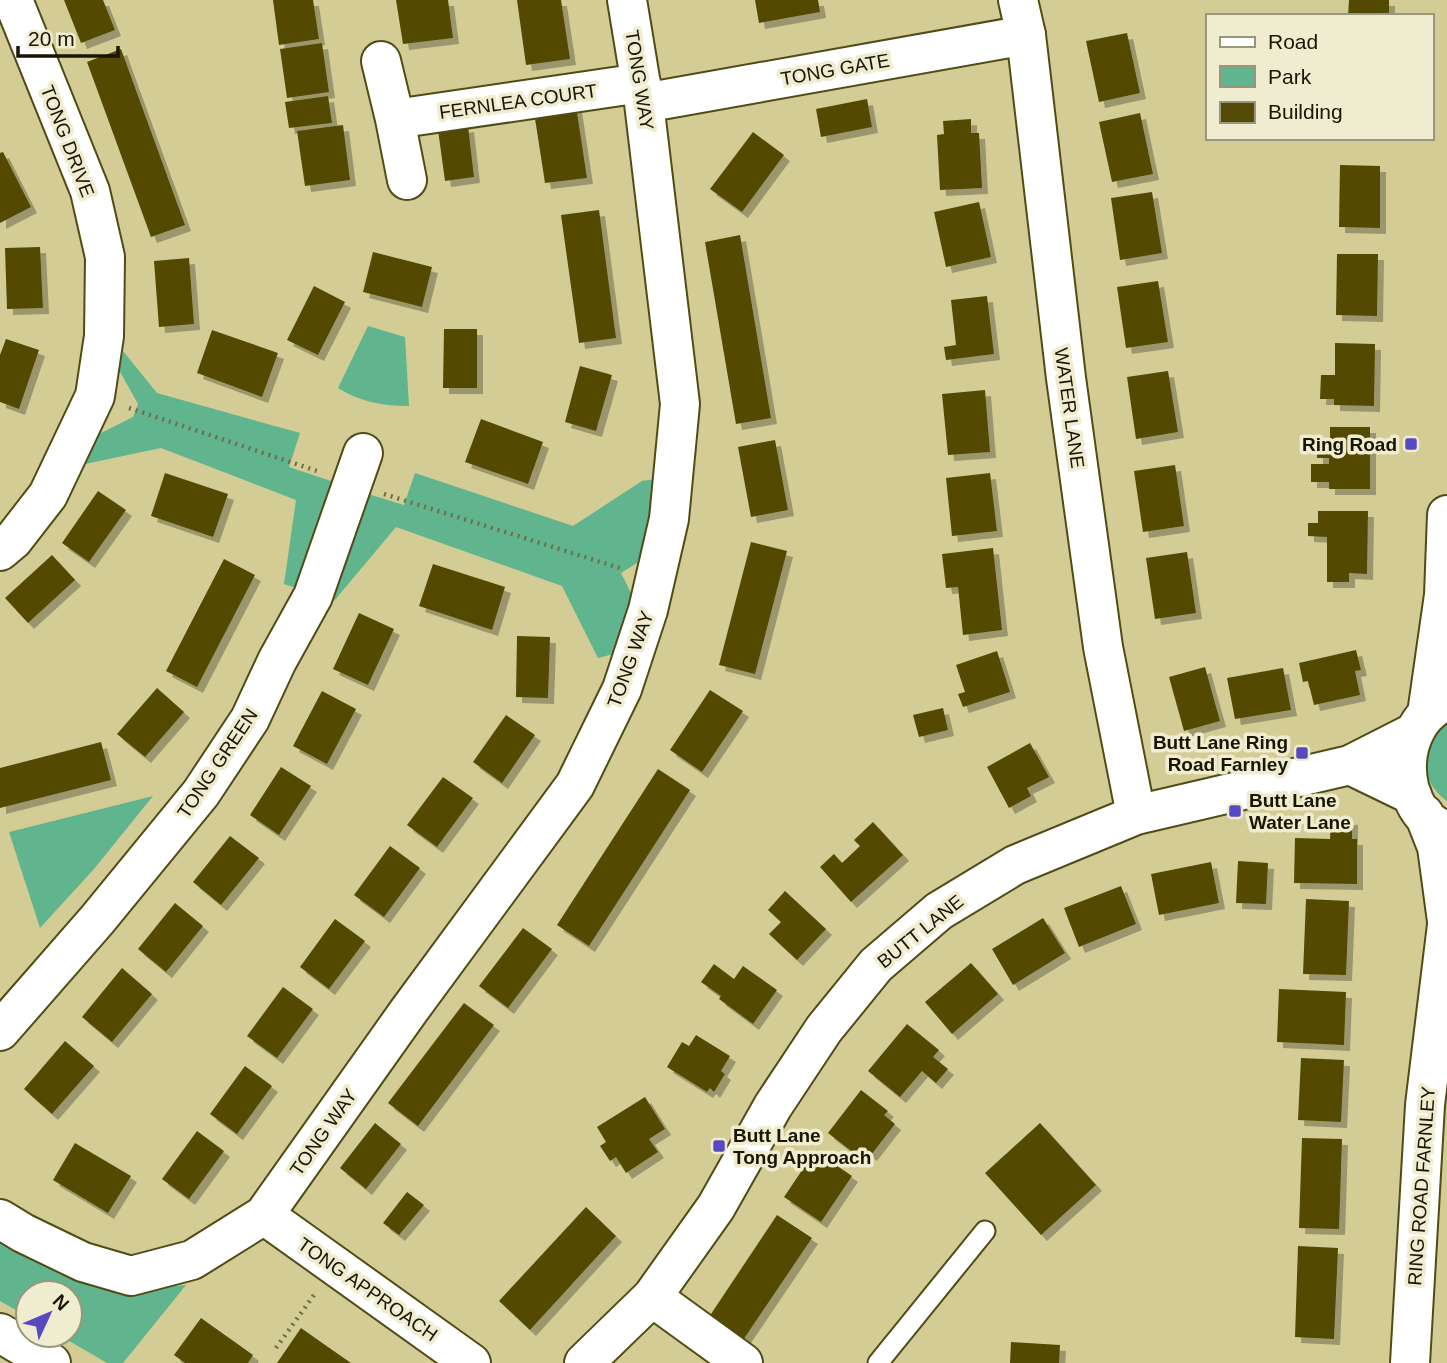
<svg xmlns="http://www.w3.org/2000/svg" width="1447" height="1363" font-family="Helvetica,sans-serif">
<defs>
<filter id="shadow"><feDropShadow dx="6" dy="6" stdDeviation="0" flood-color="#0004"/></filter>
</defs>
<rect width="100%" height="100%" fill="#d3cc95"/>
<!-- green -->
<path fill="#60b58e" d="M368 326 405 337 409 406C383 406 360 402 338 388Z
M123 351 157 393 300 433 289 467 337 483 299 589 284 584 296 500 161 448 85 464 95 436 133 417 138 404 119 370Z
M415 473 573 526 642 481 662 478 653 553 621 573 640 611 625 651 598 658 562 586 396 527 334 601 323 596 365 493 404 505Z
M1447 723V801C1416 778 1421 747 1447 723Z
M153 796 94 869 40 928 9 832Z
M0 1237 153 1288 186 1285 123 1363H107L59 1335H70V1293H28V1317L0 1301Z"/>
<!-- building -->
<path fill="#524a05" filter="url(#shadow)" d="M64 0H103L115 30 81 43Z
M273 0H313L319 39 279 45Z
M396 0H448L453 38 403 44Z
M517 0H561L570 59 526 65Z
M755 0H818L820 12 759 23Z
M1349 0H1389V16H1348Z
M1127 33 1140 93 1099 102 1086 41Z
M322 43 329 92 287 98 280 49Z
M121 49 185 225 151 237 87 62Z
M328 96 332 123 289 128 285 102Z
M867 99 872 127 821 137 816 109Z
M576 106 587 178 545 183 534 112Z
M1140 113 1153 174 1112 182 1099 122Z
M971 119V133H979L982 188 940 190 937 135 944 134 943 121Z
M343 125 350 180 305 186 297 131Z
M468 126 474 177 445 181 438 130Z
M753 132 784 155 742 212 710 189Z
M3 152 31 207 0 223V153Z
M1340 165 1380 166V228L1339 227Z
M1152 192 1162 253 1120 260 1111 198Z
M979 202 991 257 946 267 934 212Z
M599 210 616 338 579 343 561 215Z
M740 235 771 418 736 424 705 242Z
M40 247 43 308 7 309 5 248Z
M373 252 432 267 422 307 363 292Z
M1337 254H1378L1377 316 1336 315Z
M189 258 194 324 159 327 154 261Z
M1158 281 1168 342 1126 348 1117 287Z
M314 286 345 302 318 355 287 340Z
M987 296 994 354 946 360 944 347 956 345 951 300Z
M444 329H477V388H443Z
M212 330 278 353 262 397 197 373Z
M6 339 39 350 19 409 0 402V355Z
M1335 343 1375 344 1374 406 1334 405V399H1320L1321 375H1335Z
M580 366 612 375 596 431 565 422Z
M1168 371 1178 432 1136 439 1127 377Z
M985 390 990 452 948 455 942 394Z
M481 419 543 442 528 484 465 462Z
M1330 427H1370V489H1329V482H1311V464H1329V458H1317V438H1330Z
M775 440 788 510 751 517 738 447Z
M1175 465 1184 526 1143 532 1134 471Z
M165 473 228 494 213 537 151 516Z
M990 473 997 531 952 536 946 478Z
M98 491 126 510 89 562 62 543Z
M1318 511H1368L1367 574 1349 573V582H1327V537L1308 536V523H1318Z
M751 542 787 551 755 674 719 665Z
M993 548 1002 630 963 635 958 587 946 588 942 554Z
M1187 552 1196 613 1155 619 1146 558Z
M52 555 75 580 28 623 5 598Z
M224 559 255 575 197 687 166 671Z
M433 564 505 587 492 630 419 606Z
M359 613 394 629 368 685 333 669Z
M517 636 550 637 548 698 516 697Z
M1356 650 1361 670 1355 671 1360 695 1314 705 1308 681 1303 682 1299 663Z
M997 651 1010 692 963 707 958 694 965 692 956 665Z
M1205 667 1220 721 1184 731 1169 677Z
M1283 668 1291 710 1235 719 1227 678Z
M157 688 184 712 145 757 117 734Z
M710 690 743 711 702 772 670 750Z
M322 691 356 709 327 764 293 746Z
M943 708 948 730 919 737 913 715Z
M506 715 535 735 502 783 473 762Z
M101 742 111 780 0 808V768Z
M1030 743 1049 777 1027 788 1031 796 1009 808 987 767Z
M281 767 311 786 279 835 250 815Z
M658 769 690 790 589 946 557 925Z
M443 777 473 798 437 847 407 825Z
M1331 818 1352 819V839H1357V884L1294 883 1295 838 1330 839Z
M873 822 903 855 851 902 820 867 834 854 842 863 860 846 854 840Z
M230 836 259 858 221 905 193 882Z
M390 846 420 868 384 917 354 895Z
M1238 861 1268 863 1266 904 1236 903Z
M1211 862 1219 903 1159 915 1151 874Z
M1121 886 1136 924 1079 947 1064 908Z
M785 891 826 929 797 960 769 934 781 922 768 910Z
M1306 899 1349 901 1346 975 1303 974Z
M175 903 203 926 166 972 138 949Z
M1043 918 1065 953 1013 985 992 949Z
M335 919 365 941 329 989 300 967Z
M523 928 552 949 508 1008 479 986Z
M971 963 998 994 952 1034 925 1002Z
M714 964 734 979 743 966 777 990 753 1024 719 999 721 996 701 982Z
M122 968 152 994 112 1042 82 1017Z
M283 987 313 1009 277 1058 247 1036Z
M1279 989 1346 992 1344 1045 1277 1042Z
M464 1003 494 1025 418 1126 388 1103Z
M907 1024 939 1050 933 1057 948 1069 936 1083 922 1071 900 1097 868 1071Z
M696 1035 730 1056 721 1071 725 1074 714 1092 710 1088 707 1092 667 1067 682 1042 689 1046Z
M65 1041 94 1066 52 1114 24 1089Z
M1301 1058 1344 1060 1341 1122 1298 1120Z
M245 1066 272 1086 237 1134 210 1114Z
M861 1090 888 1111 884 1115 895 1124 871 1155 860 1147 854 1153 828 1133Z
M645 1097 665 1129 649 1139 658 1152 626 1173 616 1157 610 1161 600 1146 606 1142 597 1127Z
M375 1123 401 1144 366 1189 340 1168Z
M1040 1123 1096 1185 1041 1235 985 1173Z
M197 1131 224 1151 189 1199 162 1179Z
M1302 1138 1342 1139 1339 1229 1299 1228Z
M75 1143 131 1176 108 1213 53 1180Z
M815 1151 852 1176 821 1222 784 1197Z
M407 1192 424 1205 399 1235 383 1223Z
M586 1207 616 1236 530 1330 499 1301Z
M777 1215 812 1238 741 1343 707 1320Z
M1298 1246 1338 1248 1334 1339 1295 1337Z
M201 1318 253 1355 248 1363H185L174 1355Z
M301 1328 328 1347 351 1363H277Z
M1011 1342 1060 1345 1059 1363H1010Z"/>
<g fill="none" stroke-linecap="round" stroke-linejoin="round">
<defs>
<path id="service" d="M878 1363 985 1231"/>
<path id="minor" d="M381 61 395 119
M644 103 1026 35
M407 180 395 119 641 83
M0 551 13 540 48 495 95 396 104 336 105 257 90 191 13 0
M0 1031 97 920 201 793 250 719 277 661 313 596 363 453
M264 1215 471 1363
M0 1219 23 1233 83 1262 131 1276 192 1260 264 1215 408 1012 575 785 622 689 648 610 669 519 680 404 644 103 627 0
M652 1297 743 1363"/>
<path id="tertiary" d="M1018 0 1026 35 1066 378 1103 647 1136 815
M1350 765 1412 795
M0 1333 51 1363
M584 1363 652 1297 716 1207 773 1106 824 1029 876 965 939 911 1015 865 1136 815 1350 765 1413 733"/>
<path id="trunk" d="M1447 701C1394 722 1393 813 1447 831
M1427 714 1444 595 1447 515
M1424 814 1437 847 1447 921
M1410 1363 1425 1105 1447 925"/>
</defs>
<!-- service casing -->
<use href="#service" stroke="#514b15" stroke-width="23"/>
<!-- minor casing -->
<use href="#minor" stroke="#514b15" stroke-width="42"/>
<!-- tertiary casing -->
<use href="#tertiary" stroke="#514b15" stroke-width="42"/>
<!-- trunk casing -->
<use href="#trunk" stroke="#514b15" stroke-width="42"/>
<!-- path -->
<path stroke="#726d49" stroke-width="4.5" stroke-dasharray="2 5" stroke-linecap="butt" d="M129 408 320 472
M384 494 623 569
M276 1348 314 1295"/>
<!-- service -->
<use href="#service" stroke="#fff" stroke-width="19"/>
<!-- minor -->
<use href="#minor" stroke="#fff" stroke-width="38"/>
<!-- tertiary -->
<use href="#tertiary" stroke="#fff" stroke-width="38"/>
<!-- trunk -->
<use href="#trunk" stroke="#fff" stroke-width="38"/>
</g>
<!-- markers -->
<g fill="#574ac1" stroke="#efecd0" stroke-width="2.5">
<rect x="1404" y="437" width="14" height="14" rx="3.5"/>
<rect x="1295" y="746" width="14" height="14" rx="3.5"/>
<rect x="1228" y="804" width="14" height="14" rx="3.5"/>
<rect x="712" y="1139" width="14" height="14" rx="3.5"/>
</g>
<g text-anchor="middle" stroke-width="7" stroke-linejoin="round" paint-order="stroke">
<!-- street labels -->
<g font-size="19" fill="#181502" stroke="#efecd0">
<text transform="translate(835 69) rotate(-10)" y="7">TONG GATE</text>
<text transform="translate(640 80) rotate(81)" y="7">TONG WAY</text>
<text transform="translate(518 101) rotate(-8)" y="7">FERNLEA COURT</text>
<text transform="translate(68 141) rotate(69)" y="7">TONG DRIVE</text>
<text transform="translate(1070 408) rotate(82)" y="7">WATER LANE</text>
<text transform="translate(630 659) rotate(-70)" y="7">TONG WAY</text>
<text transform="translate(217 763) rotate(-56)" y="7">TONG GREEN</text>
<text transform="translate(920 931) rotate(-39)" y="7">BUTT LANE</text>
<text transform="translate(323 1132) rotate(-55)" y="7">TONG WAY</text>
<text transform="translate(1421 1186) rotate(-86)" y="7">RING ROAD FARNLEY</text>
<text transform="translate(368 1289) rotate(35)" y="7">TONG APPROACH</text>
</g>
<!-- poi labels -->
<g font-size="19" font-weight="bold" fill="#181502" stroke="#efecd0" text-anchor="end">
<text x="1397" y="451">Ring Road</text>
<text x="1288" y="749">Butt Lane Ring<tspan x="1288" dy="22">Road Farnley</tspan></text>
<text x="1249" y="807" text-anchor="start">Butt Lane<tspan x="1249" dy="22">Water Lane</tspan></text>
<text x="733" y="1142" text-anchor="start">Butt Lane<tspan x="733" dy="22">Tong Approach</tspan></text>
</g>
</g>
<!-- legend -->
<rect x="1206" y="14" width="228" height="126" fill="#efecd0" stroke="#99967e" stroke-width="2"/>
<rect x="1220" y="37" width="35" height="10" fill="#ffffff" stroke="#99967e" stroke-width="2"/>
<text x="1268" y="49" font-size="21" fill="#181502">Road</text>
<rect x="1220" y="66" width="35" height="21" fill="#60b58e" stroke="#99967e" stroke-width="2"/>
<text x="1268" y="84" font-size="21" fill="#181502">Park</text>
<rect x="1220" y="102" width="35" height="21" fill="#524a05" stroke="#99967e" stroke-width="2"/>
<text x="1268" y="119" font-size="21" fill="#181502">Building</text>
<!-- north arrow -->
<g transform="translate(49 1314) rotate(46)"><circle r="33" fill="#efecd0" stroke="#99967e" stroke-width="2"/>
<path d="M0-5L12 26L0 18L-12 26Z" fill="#574ac1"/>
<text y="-10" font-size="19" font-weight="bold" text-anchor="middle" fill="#181502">N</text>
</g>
<!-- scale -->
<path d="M18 46v10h100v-10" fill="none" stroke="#181502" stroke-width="3.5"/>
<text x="28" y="46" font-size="21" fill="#181502" stroke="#efecd0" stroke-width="5" paint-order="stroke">20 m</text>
</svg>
